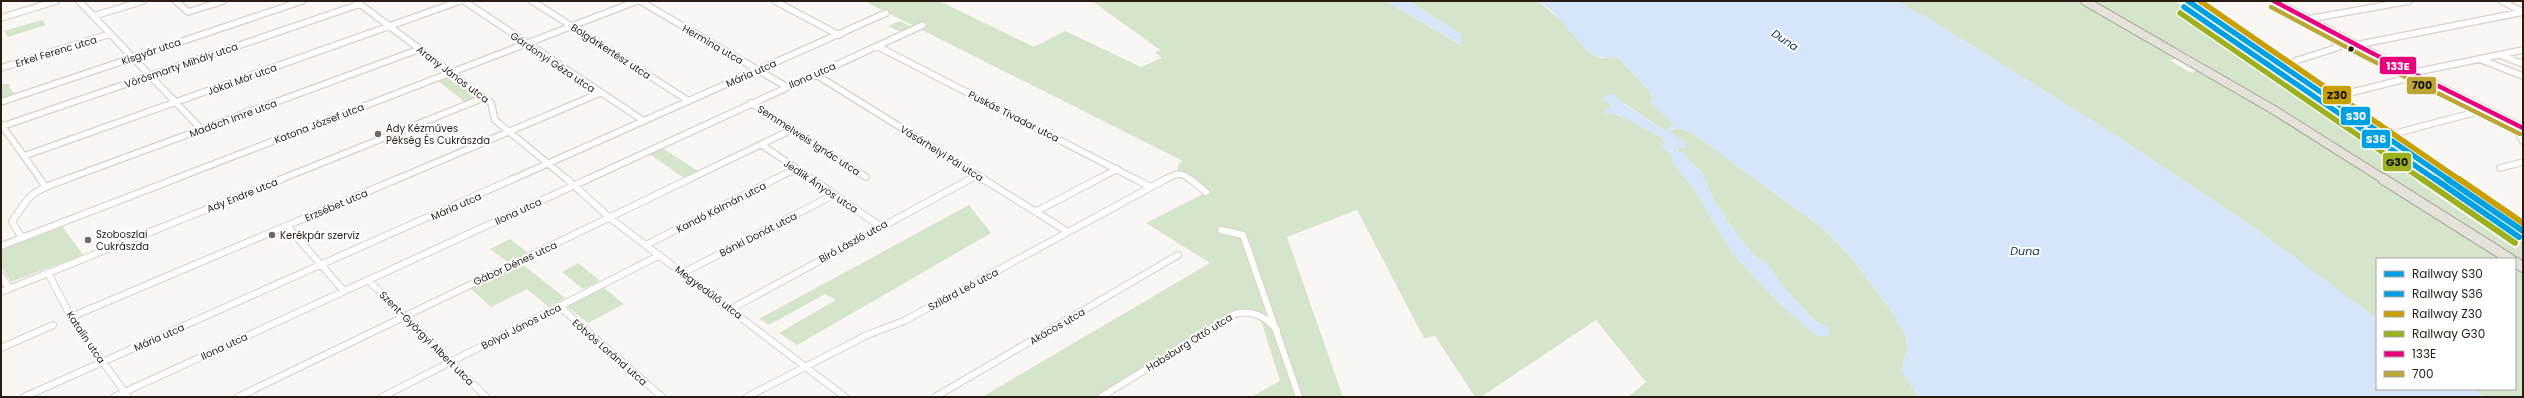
<svg xmlns="http://www.w3.org/2000/svg" width="2524" height="398" font-family="Poppins,sans-serif">
<rect width="100%" height="100%" fill="#f9f6f4"/>
<!-- green -->
<path fill="#d4e5cb" d="M864 1H939L1034 47 1065 31 1141 67 1162 58 1155 52 1160 50 1092 1H1385L1461 45V34L1408 1H1538L1564 23 1591 54 1600 58 1617 57 1645 86 1653 97 1650 102 1675 125 1665 131 1619 100 1603 99 1612 106 1605 111 1628 119 1662 138 1665 143 1664 148 1672 155V162L1694 189 1732 253 1777 301 1818 337 1829 328 1815 321 1781 284 1768 265 1757 258 1743 243 1714 201 1702 172 1687 159 1684 153H1678L1677 148H1686L1669 131 1678 128 1692 133 1825 230 1851 257 1890 309 1906 336 1908 348 1901 371 1919 397H1628L1646 382 1596 320 1481 397H1475L1435 336 1424 338 1357 210 1287 237 1343 397H1251L1280 381 1260 317 1247 315 1229 320 1104 397H982L1210 263 1146 223 1207 192 1178 172V165L1183 161Z
M1896 1H2082L2180 58 2170 60 2189 72 2197 71 2189 65 2279 116 2504 259H2377V319L2253 227 2110 132 1929 19Z
M2088 1H2175L2523 234V263L2190 55Z
M42 20 46 25 8 37 4 31Z
M900 21 912 27 901 32 888 26Z
M450 74 479 97 467 104 437 80Z
M1 84H10L9 87 14 93 25 91 1 100Z
M661 147 698 171 684 178 648 153Z
M969 205 991 233 797 345 779 333 836 300 825 294 769 325 759 319Z
M62 226 83 255 11 282 1 267V249Z
M510 239 528 253 509 263 490 249Z
M578 263 600 281 583 289 562 272Z
M522 264 565 298 549 307 527 289 491 307 470 288Z
M2515 266 2523 271V397H2484L2473 389H2515Z
M602 286 624 304 588 323 565 305Z"/>
<!-- water -->
<path fill="#d7e5fa" d="M1385 1H1408L1461 34 1462 45Z
M1538 1H1896L1929 19 2110 132 2253 227 2377 319V389H2473L2484 397H1919L1901 371 1908 348 1906 336 1890 309 1851 257 1825 230 1692 133 1678 128 1669 131 1686 144V148H1677L1676 151 1684 152 1687 159 1702 172 1714 201 1743 243 1757 258 1768 265 1781 284 1815 321 1829 328 1830 335 1818 337 1777 301 1732 253 1694 189 1672 162V155L1660 145 1665 143 1662 138 1619 115 1606 114 1605 111 1612 106 1603 99 1605 95 1614 94 1625 105 1665 131 1674 125 1650 102 1653 97 1645 86 1617 57C1611 57 1604 58 1599 57 1582 54 1559 11 1538 1Z"/>
<g fill="none" stroke-linecap="round" stroke-linejoin="round">
<defs>
<path id="minor-far1" d="M79 1 202 130
M176 1 188 12 223 1
M356 1 491 103 495 120 568 180
M464 1 644 121
M532 1 689 101
M640 1 787 87
M775 1 839 35
M2502 1 2523 12
M94 16 143 1
M1 18 56 1
M2308 19 2409 1
M2356 45 2523 12
M877 46 1137 180
M2500 55 2523 64
M2479 59 2523 76
M2295 61 2339 47 2334 41 2336 34
M1 68 110 34
M2411 73 2523 50
M815 74 985 180
M2337 96 2417 76
M1 102 302 1
M751 103 866 177
M1 124 41 180
M3 126 360 4
M2393 134 2484 110
M2523 135 2520 137 2523 141
M762 145 813 180
M24 156 460 1
M2500 168 2523 162
M64 180 420 49
M172 180 637 1
M279 180 483 98
M395 180 600 93
M511 180 886 13
M586 180 923 25
M687 180 793 129
M773 180 795 169
M968 180 977 175
M1096 180 1117 169
M1164 180C1176 174 1180 171 1191 180"/>
<path id="minor" d="M40 179 46 187
M567 179 610 218 845 397
M812 179 880 226
M983 179 1068 232
M1135 179 1151 187
M1190 179 1206 192
M1037 211 1098 179
M287 226 344 291
M1221 230 1243 235 1299 397
M22 238 12 222C32 191 32 192 67 179
M646 245 775 179
M1 246 175 179
M48 273 71 317 128 397
M683 273 833 195
M1 276 9 288
M368 280 486 397
M1 292 282 179
M559 306 662 397
M731 309 970 179
M71 317 397 179
M1 348 53 325
M24 397 513 179
M114 397 588 179
M238 397 689 179
M382 397 660 255
M747 397 867 335 904 321 1166 179
M935 397 1178 255
M1101 397 1235 314C1253 310 1265 316 1277 330"/>
<path id="secondary" d="M2274 1 2370 52 2523 128"/>
<path id="primary-far1" d="M2085 1 2274 110 2385 180"/>
<path id="primary" d="M2383 179 2510 259
M2515 262 2523 267"/>
</defs>
<!-- minor-far1 casing -->
<use href="#minor-far1" stroke="#dad1cb" stroke-width="8"/>
<!-- minor casing -->
<use href="#minor" stroke="#dad1cb" stroke-width="8"/>
<!-- secondary casing -->
<use href="#secondary" stroke="#dad1cb" stroke-width="9"/>
<!-- primary-far1 casing -->
<use href="#primary-far1" stroke="#a49f94" stroke-width="10"/>
<!-- primary casing -->
<use href="#primary" stroke="#a49f94" stroke-width="12"/>
<!-- minor-far1 -->
<use href="#minor-far1" stroke="#fefefd" stroke-width="5.5"/>
<!-- minor -->
<use href="#minor" stroke="#fefefd" stroke-width="6"/>
<!-- secondary -->
<use href="#secondary" stroke="#f1f0ec" stroke-width="7"/>
<!-- primary-far1 -->
<use href="#primary-far1" stroke="#e5e2dc" stroke-width="8"/>
<!-- primary -->
<use href="#primary" stroke="#e5e2dc" stroke-width="10"/>
<defs>
<path id="bus-1" d="M2274 1 2370 52 2523 128"/>
<path id="bus-2" d="M2271 7 2367 58 2520 134"/>
</defs>
<!-- bus-1 casing -->
<use href="#bus-1" stroke="#fff" stroke-width="7"/>
<!-- bus-2 casing -->
<use href="#bus-2" stroke="#fff" stroke-width="7"/>
<!-- bus-1 -->
<use href="#bus-1" stroke="#e5007d" stroke-width="4.5"/>
<!-- bus-2 -->
<use href="#bus-2" stroke="#bca635" stroke-width="4.5"/>
<defs>
<path id="rail-1-far1" d="M2188 1 2449 180"/>
<path id="rail-1" d="M2447 179 2523 231"/>
<path id="rail-2-far1" d="M2184 7 2436 180"/>
<path id="rail-2" d="M2435 179 2519 237"/>
<path id="rail-3-far1" d="M2200 1 2460 180"/>
<path id="rail-3" d="M2459 179 2523 223"/>
<path id="rail-4-far1" d="M2180 13 2423 180"/>
<path id="rail-4" d="M2422 179 2515 243"/>
</defs>
<!-- rail-1-far1 casing -->
<use href="#rail-1-far1" stroke="#fff" stroke-width="8"/>
<!-- rail-1 casing -->
<use href="#rail-1" stroke="#fff" stroke-width="10"/>
<!-- rail-2-far1 casing -->
<use href="#rail-2-far1" stroke="#fff" stroke-width="8"/>
<!-- rail-2 casing -->
<use href="#rail-2" stroke="#fff" stroke-width="10"/>
<!-- rail-3-far1 casing -->
<use href="#rail-3-far1" stroke="#fff" stroke-width="8"/>
<!-- rail-3 casing -->
<use href="#rail-3" stroke="#fff" stroke-width="10"/>
<!-- rail-4-far1 casing -->
<use href="#rail-4-far1" stroke="#fff" stroke-width="8"/>
<!-- rail-4 casing -->
<use href="#rail-4" stroke="#fff" stroke-width="10"/>
<!-- rail-1-far1 -->
<use href="#rail-1-far1" stroke="#00a0e3" stroke-width="5.5"/>
<!-- rail-1 -->
<use href="#rail-1" stroke="#00a0e3" stroke-width="6"/>
<!-- rail-2-far1 -->
<use href="#rail-2-far1" stroke="#00a0e3" stroke-width="5.5"/>
<!-- rail-2 -->
<use href="#rail-2" stroke="#00a0e3" stroke-width="6"/>
<!-- rail-3-far1 -->
<use href="#rail-3-far1" stroke="#c8a005" stroke-width="5.5"/>
<!-- rail-3 -->
<use href="#rail-3" stroke="#c8a005" stroke-width="6"/>
<!-- rail-4-far1 -->
<use href="#rail-4-far1" stroke="#9cb11d" stroke-width="5.5"/>
<!-- rail-4 -->
<use href="#rail-4" stroke="#9cb11d" stroke-width="6"/>
</g>
<!-- markers -->
<circle fill="#281c13" stroke="#fff" stroke-width="1.5" cx="2351" cy="49" r="3.5"/>
<g fill="#716862" stroke="#fff" stroke-width="1.5">
<circle cx="378" cy="134" r="4"/>
<circle cx="272" cy="235" r="4"/>
<circle cx="88" cy="240" r="4"/>
</g>
<g text-anchor="middle" stroke-width="4" stroke-linejoin="round" paint-order="stroke">
<!-- street labels -->
<g font-size="10" fill="#281c13" stroke="#fff">
<text transform="translate(713 44) rotate(30)" y="4">Hermina utca</text>
<text transform="translate(56 51) rotate(-17)" y="4">Erkel Ferenc utca</text>
<text transform="translate(151 51) rotate(-19)" y="4">Kisgyár utca</text>
<text transform="translate(611 51) rotate(33)" y="4">Bolgárkertész utca</text>
<text transform="translate(553 62) rotate(34)" y="4">Gárdonyi Géza utca</text>
<text transform="translate(181 65) rotate(-19)" y="4">Vörösmarty Mihály utca</text>
<text transform="translate(751 73) rotate(-24)" y="4">Mária utca</text>
<text transform="translate(453 74) rotate(37)" y="4">Arany János utca</text>
<text transform="translate(812 75) rotate(-24)" y="4">Ilona utca</text>
<text transform="translate(242 79) rotate(-20)" y="4">Jókai Mór utca</text>
<text transform="translate(1014 116) rotate(27)" y="4">Puskás Tivadar utca</text>
<text transform="translate(233 118) rotate(-20)" y="4">Madách Imre utca</text>
<text transform="translate(319 123) rotate(-21)" y="4">Katona József utca</text>
<text transform="translate(809 140) rotate(33)" y="4">Semmelweis Ignác utca</text>
<text transform="translate(942 153) rotate(32)" y="4">Vásárhelyi Pál utca</text>
<text transform="translate(821 186) rotate(34)" y="4">Jedlik Ányos utca</text>
<text transform="translate(242 195) rotate(-22)" y="4">Ady Endre utca</text>
<text transform="translate(336 205) rotate(-23)" y="4">Erzsébet utca</text>
<text transform="translate(456 206) rotate(-24)" y="4">Mária utca</text>
<text transform="translate(721 207) rotate(-27)" y="4">Kandó Kálmán utca</text>
<text transform="translate(518 211) rotate(-25)" y="4">Ilona utca</text>
<text transform="translate(758 234) rotate(-27)" y="4">Bánki Donát utca</text>
<text transform="translate(853 241) rotate(-29)" y="4">Bíró László utca</text>
<text transform="translate(515 263) rotate(-25)" y="4">Gábor Dénes utca</text>
<text transform="translate(963 289) rotate(-28)" y="4">Szilárd Leó utca</text>
<text transform="translate(709 292) rotate(37)" y="4">Megyedűlő utca</text>
<text transform="translate(521 326) rotate(-27)" y="4">Bolyai János utca</text>
<text transform="translate(1057 326) rotate(-30)" y="4">Akácos utca</text>
<text transform="translate(86 337) rotate(56)" y="4">Katalin utca</text>
<text transform="translate(159 337) rotate(-24)" y="4">Mária utca</text>
<text transform="translate(427 338) rotate(45)" y="4">Szent-Györgyi Albert utca</text>
<text transform="translate(1189 342) rotate(-32)" y="4">Habsburg Ottó utca</text>
<text transform="translate(224 346) rotate(-25)" y="4">Ilona utca</text>
<text transform="translate(610 352) rotate(41)" y="4">Eötvös Loránd utca</text>
</g>
<!-- poi labels -->
<g font-size="10" fill="#281c13" stroke="#fff" text-anchor="start">
<text x="386" y="132">Ady Kézműves<tspan x="386" dy="12">Pékség És Cukrászda</tspan></text>
<text x="96" y="238">Szoboszlai<tspan x="96" dy="12">Cukrászda</tspan></text>
<text x="280" y="239">Kerékpár szerviz</text>
</g>
<!-- water labels -->
<g font-size="11" font-style="italic" fill="#082d57" stroke="#fff">
<text transform="translate(1785 40) rotate(34)" y="4">Duna</text>
<text x="2025" y="255">Duna</text>
</g>
</g>
<g stroke="#fff" stroke-width="1.5">
<rect x="2379" y="56" width="38" height="19" rx="4" fill="#e5007d"/>
<rect x="2406" y="76" width="31" height="19" rx="4" fill="#bca635"/>
<rect x="2322" y="85" width="30" height="20" rx="4" fill="#c8a005"/>
<rect x="2340" y="106" width="31" height="20" rx="4" fill="#00a0e3"/>
<rect x="2361" y="129" width="30" height="20" rx="4" fill="#00a0e3"/>
<rect x="2382" y="152" width="30" height="20" rx="4" fill="#9cb11d"/>
</g>
<g font-size="11" text-anchor="middle" font-weight="bold" fill="#fff">
<text x="2398" y="70">133E</text>
<text x="2356" y="120">S30</text>
<text x="2376" y="143">S36</text>
</g>
<g font-size="11" text-anchor="middle" font-weight="bold" fill="#111">
<text x="2422" y="89">700</text>
<text x="2337" y="99">Z30</text>
<text x="2397" y="166">G30</text>
</g>
<!-- border -->
<rect width="2524" height="398" fill="none" stroke="#281c13" stroke-width="4"/>
<!-- legend -->
<rect x="2376" y="258" width="140" height="132" fill="#ffffff" stroke="#a9a4a1"/>
<rect x="2384" y="271" width="20" height="6" fill="#00a0e3" stroke="#a9a4a1"/>
<text x="2412" y="278" font-size="12" fill="#281c13">Railway S30</text>
<rect x="2384" y="291" width="20" height="6" fill="#00a0e3" stroke="#a9a4a1"/>
<text x="2412" y="298" font-size="12" fill="#281c13">Railway S36</text>
<rect x="2384" y="311" width="20" height="6" fill="#c8a005" stroke="#a9a4a1"/>
<text x="2412" y="318" font-size="12" fill="#281c13">Railway Z30</text>
<rect x="2384" y="331" width="20" height="6" fill="#9cb11d" stroke="#a9a4a1"/>
<text x="2412" y="338" font-size="12" fill="#281c13">Railway G30</text>
<rect x="2384" y="351" width="20" height="6" fill="#e5007d" stroke="#a9a4a1"/>
<text x="2412" y="358" font-size="12" fill="#281c13">133E</text>
<rect x="2384" y="371" width="20" height="6" fill="#bca635" stroke="#a9a4a1"/>
<text x="2412" y="378" font-size="12" fill="#281c13">700</text>
</svg>
